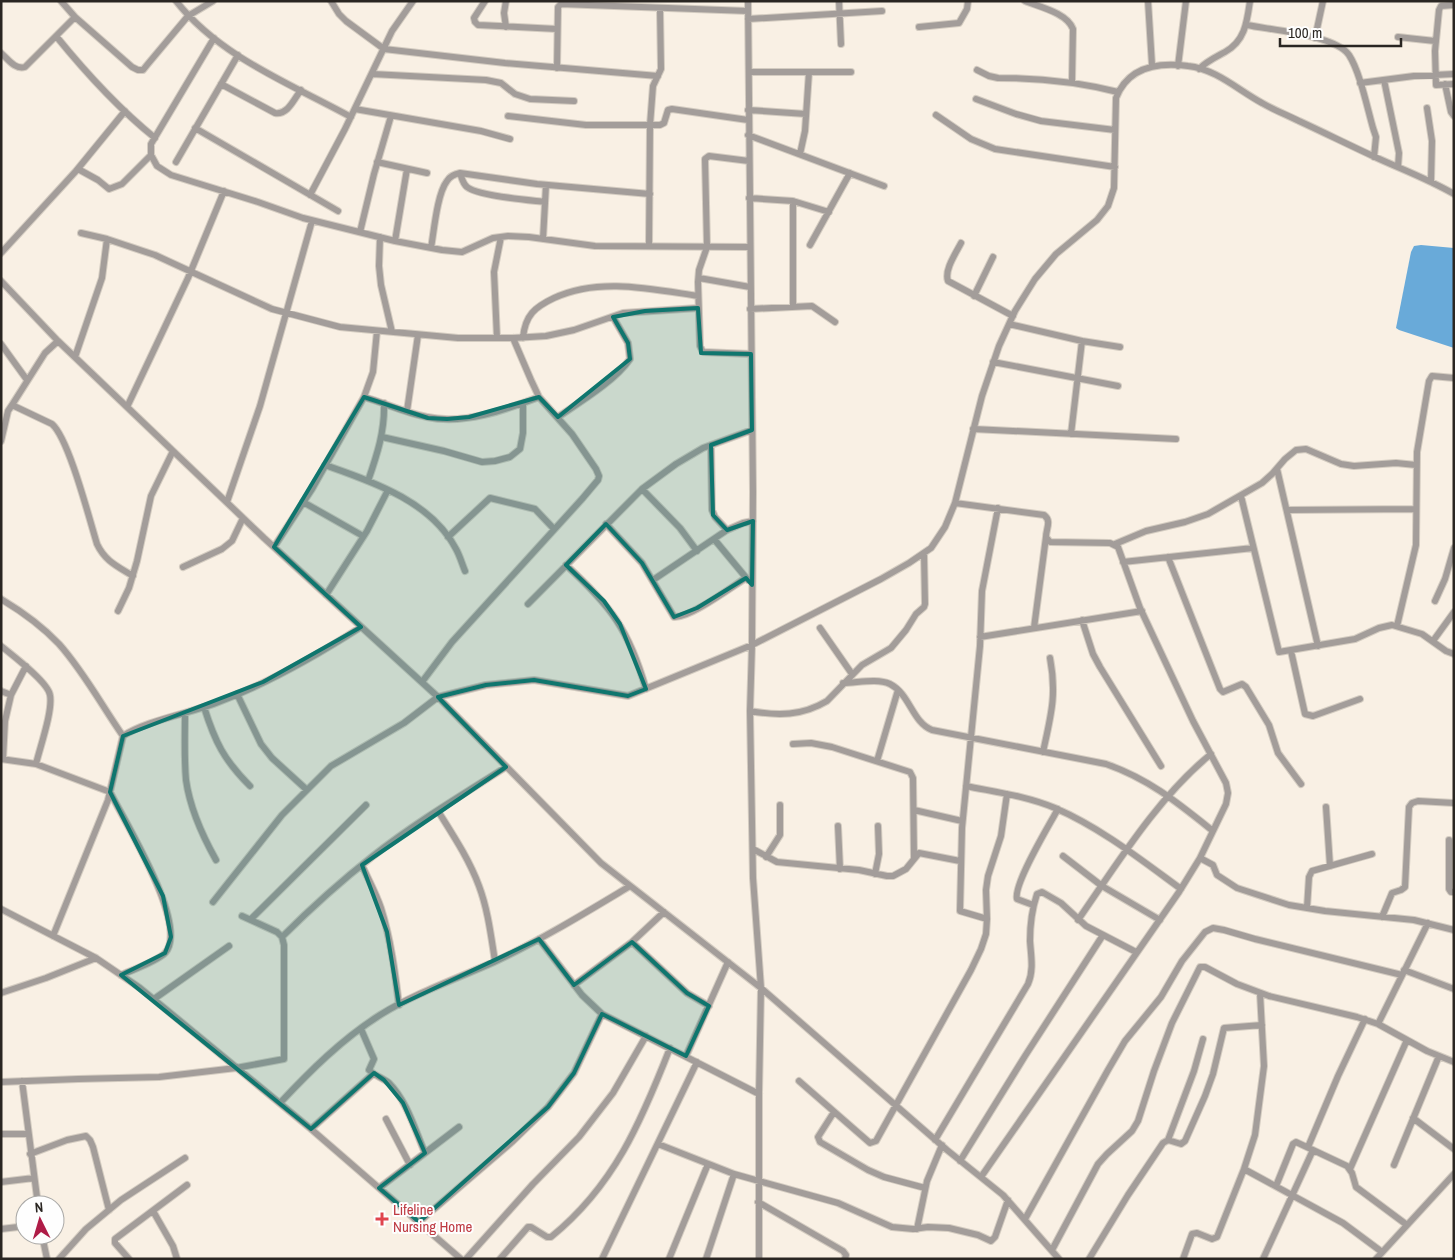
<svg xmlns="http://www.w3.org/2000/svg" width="1455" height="1260" font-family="'Archivo Narrow',sans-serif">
<rect width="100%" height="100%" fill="#f9f0e4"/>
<!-- water -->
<path fill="#69aad9" d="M1421 245 1454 248V348L1399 330 1396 328 1411 252 1414 246Z"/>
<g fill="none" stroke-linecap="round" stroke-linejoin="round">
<defs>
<path id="street" d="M61 1 75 17 132 67 138 70H143L147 65 188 16 213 1
M176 1C220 57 291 84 351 117
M331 1 339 14 346 21 384 49 505 63 658 76
M485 1 474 18 475 22 478 25 557 29
M506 1 504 13 506 27
M748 1 753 492 752 645 750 711 753 878 761 988 759 1094V1259
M839 1 841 44
M1025 1C1040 7 1067 13 1073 29L1072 82
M1148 1 1152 65
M1454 5 1441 6 1439 10 1435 51 1436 85 1454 84
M748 19 882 11
M1247 25C1271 30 1335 35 1349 55 1360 72 1367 107 1373 128L1376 137 1374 157
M919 27 959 23 967 9 968 1
M56 36C86 73 118 108 155 138
M1398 37 1435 41
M214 38 151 144V155L157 166 171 175 258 202 303 218 395 241 442 250 462 252 493 238 508 236 529 237 595 246 750 247
M1315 38 1323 1
M1 53C8 59 15 70 25 67L75 17
M1178 66 1186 1
M557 68 558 7 561 4 748 11
M1199 69C1207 61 1216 57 1225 52 1245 41 1247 22 1250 1
M977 70 989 76 998 78C1039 78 1078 82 1118 92
M749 72H851
M372 74 486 80 501 83 515 94 530 99 574 101
M1384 80 1399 153 1398 167
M1360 83 1414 76 1454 74
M221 84 275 113C288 115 294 99 301 90
M1445 84 1451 112 1454 116
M976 99 1016 114 1041 121 1115 130
M1427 108 1432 141 1431 182
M355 109 481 131 510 139
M748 110 806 114
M936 115 971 139 995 149 1115 167
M508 116 586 125H660L664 123 668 110 672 109 748 120
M195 128 338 211
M748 135 884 186
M800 154 805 131 809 72
M749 161 709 156 705 159 707 247 699 270 698 282 700 346 703 352 751 354
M176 162 238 55
M377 162 427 173
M78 169 98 180 109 189 122 184 151 155
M460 173C462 179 463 184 467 187 478 196 528 200 545 202
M310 195 345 129 392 31 413 1
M749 198 793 201 829 212
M360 232 374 174 391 116
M81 233 107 239 155 255 272 309 340 327 458 338H513L546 336 574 330 623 313 698 308
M380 237 379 266 381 285 392 332
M543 239 546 185
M395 241 407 169
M961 243C956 253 944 270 948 281L1013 316
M810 245 850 173
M649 246 650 125 653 86 661 69 660 9
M431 248C434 231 437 194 447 181 450 176 455 174 460 173L537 184 650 194
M1 253 76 171 125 111
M699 278 750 287
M1 281 58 341 264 538 438 697 601 863 761 988 947 1150 1003 1195 1059 1259
M974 296 993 257
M793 307V201
M750 309 812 306 835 322
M1009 324 1082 341 1071 434
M497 338 494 272 501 237
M523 338C525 315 535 307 554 298 599 277 651 289 698 296
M1082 341 1120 347
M1 344 27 380
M75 357 102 278 107 239
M993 362 1118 386
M364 397C385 403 405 413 427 417 464 425 505 410 539 397
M12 405 52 424C69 439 89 518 97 544 105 561 117 566 133 576
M127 407 188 278 224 191
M407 411 418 335
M558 417C580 402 615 381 630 359L628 343 613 317
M973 429 1176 439
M382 437 444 451 482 462 495 461 510 457 520 449 523 433V403
M1 441 8 411 12 405 45 353 58 341
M711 445 712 510 715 517 727 530
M325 465C373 482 431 501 456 549 460 556 462 564 465 571
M1277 469 1318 646
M368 481C377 455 385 431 384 403
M642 489 680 528 697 551
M1241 496 1279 652 1355 639 1379 628 1392 625 1422 634 1446 651 1454 654
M227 502 260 406 312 221
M303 502 363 536
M955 503 1044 515C1052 521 1046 529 1046 537L1050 542 1110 543 1118 547 1140 608 1193 721 1226 783 1228 793 1226 804 1200 858 1179 892 981 1177
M1287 510 1416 509
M606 524 642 563 674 617C690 618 730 588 746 578
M448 537 490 498 535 509 554 529
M714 539 748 580
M1115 544 1146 531 1185 522 1208 514 1262 483 1272 474 1285 459 1296 450 1306 449 1341 464 1354 466 1396 463 1416 465
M274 547 312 489 364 397 373 372 377 331
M1168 557 1220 689 1223 692 1242 684 1246 687 1269 725 1278 753 1301 784
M1123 562 1253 548
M566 565C611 606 629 630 646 689
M183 567 222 549 232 541 243 518
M653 580 727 530 743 523 753 521
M326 595 367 531 388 490
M1 599C21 611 43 627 59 644 84 672 102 706 123 736
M1435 601 1445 579 1454 548
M528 604 642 489 676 464 703 448 752 430
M118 611 129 588 137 561 151 496 173 451
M1082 620 1093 654 1100 667 1161 766
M1397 626 1416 545 1417 452 1429 381 1432 376 1454 378
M820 628 852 674
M1034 628 1046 537
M980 637 1142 611
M1433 641 1454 612
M1 646C12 655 48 682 50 695 53 711 40 747 36 764
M1291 651 1305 714 1313 716 1360 699
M422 682 452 642 582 499 598 480 599 476 596 469 572 434 539 397 531 380 513 338
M843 683C857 683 877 678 890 684 910 694 912 722 932 730L1106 764C1149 779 1178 803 1213 831
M1 691 11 695
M237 694 261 744 272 758 307 790
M204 707C215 742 224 760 250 786
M750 711C778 716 802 716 827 701L862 665 891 648 906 630 916 614 924 607 925 604 924 553
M185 714C185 735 184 758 186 780 190 809 202 835 216 860
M793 744 811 743 832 747 910 772 913 778 914 858
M1043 752C1051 715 1057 695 1050 658
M1 759 36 764 110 792C124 821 190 926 165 953 156 962 132 970 121 975
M3 759 5 721 11 695 26 666
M877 761 898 690
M966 786C995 792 1027 796 1055 808 1101 828 1140 859 1181 889
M1326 807 1330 866
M914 810 962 821
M438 811C453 835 469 859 479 886 488 910 491 936 495 961
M838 826 840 869
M1449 840V889L1451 892H1454
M753 849 777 862 859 870 887 876H893L906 869 919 853 960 861
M1063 856 1102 886 1160 920
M766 857 780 835V805
M1200 858 1213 865 1217 875 1237 888 1289 905 1325 911 1414 920 1454 930
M362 865C368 879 376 893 381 908 391 940 395 972 399 1005
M875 874 879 854 878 826
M213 902 282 815 331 766 404 723 438 697 486 685 534 680 628 696 752 645 881 579 909 563 931 548 945 527 955 503 982 396 999 346 1015 311 1035 279 1056 254 1097 220 1108 206 1114 188 1116 98C1128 67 1158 62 1188 66 1216 69 1238 90 1262 103 1274 110 1287 115 1299 121 1325 133 1349 145 1375 157 1401 169 1428 179 1454 194
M1033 905 1017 899C1013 885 1049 825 1058 809
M1307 908 1309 877 1312 871 1372 854
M1 909 96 958 140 988 311 1129 461 1259
M1382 917 1392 893 1401 890 1405 887 1409 807 1412 803 1418 801 1454 803
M251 919 366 805
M987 919 960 911 962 828 980 646 982 591 998 508
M1078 920C1117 864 1158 797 1211 754
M53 936 108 800 123 736C145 721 190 713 216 703 267 684 316 656 361 627
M282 937C311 908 341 881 373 856 415 823 462 795 506 767
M539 939 582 995 602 1014 759 1094
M632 942 687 993 709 1006
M1404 970 1454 989
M574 985 632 942 664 912
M1 993 46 978 96 958
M154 999 229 946
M1378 1024 1428 923
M361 1029 374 1059 369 1070C375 1076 383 1078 389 1083 407 1101 415 1130 425 1153
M686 1056 728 962
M22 1081 38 1205
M799 1081 870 1143 876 1141 971 970 981 949 986 934 987 919 986 890 988 876 1001 836 1007 794
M1 1082 78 1079 159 1077 236 1068 284 1059V945L282 937 277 932 242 916
M280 1103C310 1071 342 1039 380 1015 415 993 456 979 494 962 541 940 585 913 630 886
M834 1112 818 1137 820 1142 868 1170 884 1177 925 1188
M1413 1118 1454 1149
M386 1119 410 1165
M311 1129 373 1074
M1 1134H28
M935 1140 1028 984C1034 970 1031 956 1030 941 1030 925 1032 909 1037 894L1042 892 1061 903 1086 926 1136 952
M1168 1140 1194 1071 1203 1039
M658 1144 734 1174 838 1203 892 1227 913 1229 928 1227 949 1228 978 1235 991 1241 995 1237 1008 1200
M1308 1147 1338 1076 1365 1019
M30 1154 67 1140 86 1136 90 1140 93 1147 109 1210
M960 1161 1025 1056 1103 935
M1394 1165 1439 1056
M1244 1169 1343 1223 1382 1252
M1350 1169 1407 1040
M1 1182 34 1178
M1276 1186 1293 1144 1296 1142 1347 1166 1352 1173 1356 1187 1407 1225
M379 1188 459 1127
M758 1202 843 1251 846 1255 845 1259
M153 1211 173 1246 177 1259
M1025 1219 1108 1070 1125 1041 1161 997 1182 961 1205 932 1213 928 1224 930 1255 939 1402 975
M419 1222 512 1142 548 1107 574 1073 602 1014
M1 1229 18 1227 25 1223
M917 1229 927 1181 942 1145
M42 1235 47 1259
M1052 1250 1098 1164 1107 1154 1132 1131 1138 1121 1154 1071 1172 1023 1200 967H1205L1237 984 1269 996 1357 1017 1378 1024 1427 1051 1454 1062
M59 1259 86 1229 121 1200 185 1158
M129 1259 115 1243V1239L187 1185
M466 1259 533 1184 579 1137 613 1093 646 1036
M500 1259 528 1227H531L547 1237H551C614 1186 641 1122 670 1048
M602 1259 697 1062
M669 1259 708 1164
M706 1259 734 1174
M1089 1259 1128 1195 1163 1143 1168 1140 1181 1144 1185 1141 1205 1096 1213 1074 1224 1028 1262 1025
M1183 1259 1192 1234 1197 1233 1212 1239 1217 1237 1244 1169 1255 1135 1264 1066 1260 993
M1263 1259 1313 1150
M1376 1259 1454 1174"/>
</defs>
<!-- street casing -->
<use href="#street" stroke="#d4ccc1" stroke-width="8"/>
<!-- street -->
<use href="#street" stroke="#a39d9a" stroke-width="6"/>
</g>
<!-- marked area -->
<path fill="#0f766e" fill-opacity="0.2" stroke="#0f766e" stroke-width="4" stroke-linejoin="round" d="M698 308 701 353 751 354 752 430 711 445 713 515 727 530 753 521 752 585 746 578 697 608 674 617 642 563 606 524 566 565 604 601 620 624 646 689 628 696 534 680 486 685 438 697 506 767 362 865 387 932 399 1005 539 939 574 985 632 942 687 993 709 1006 686 1056 602 1014 574 1073 548 1107 419 1222 379 1188 425 1153 403 1103 384 1080 374 1073 311 1129 121 975 165 953 171 937 163 896 110 792 123 736 263 682 361 627 274 547 364 397 428 418 447 419 469 417 539 397 558 417 630 359 628 343 613 317 645 311Z"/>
<!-- markers -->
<path fill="#e0444e" stroke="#fefefe" stroke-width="2" d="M379.5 1211.5h5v5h5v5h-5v5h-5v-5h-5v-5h5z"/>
<g text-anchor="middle" stroke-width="4" stroke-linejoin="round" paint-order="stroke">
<!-- health labels -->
<g font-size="15" fill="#be3a42" stroke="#fefefe" text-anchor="start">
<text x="393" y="1215">Lifeline<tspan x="393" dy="17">Nursing Home</tspan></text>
</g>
</g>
<!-- border -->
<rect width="1455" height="1260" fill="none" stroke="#2a2622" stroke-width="5"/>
<!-- north arrow -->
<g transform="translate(40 1220) rotate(355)"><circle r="24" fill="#fefefe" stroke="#a9a8a6"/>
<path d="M0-4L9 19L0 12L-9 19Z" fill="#af1c47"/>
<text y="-8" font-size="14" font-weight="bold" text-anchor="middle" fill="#2a2622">N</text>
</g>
<!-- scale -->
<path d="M1280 38v8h121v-8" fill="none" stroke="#2a2622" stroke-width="2.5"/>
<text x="1288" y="38" font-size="15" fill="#2a2622" stroke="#fefefe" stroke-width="4" paint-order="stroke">100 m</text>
</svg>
